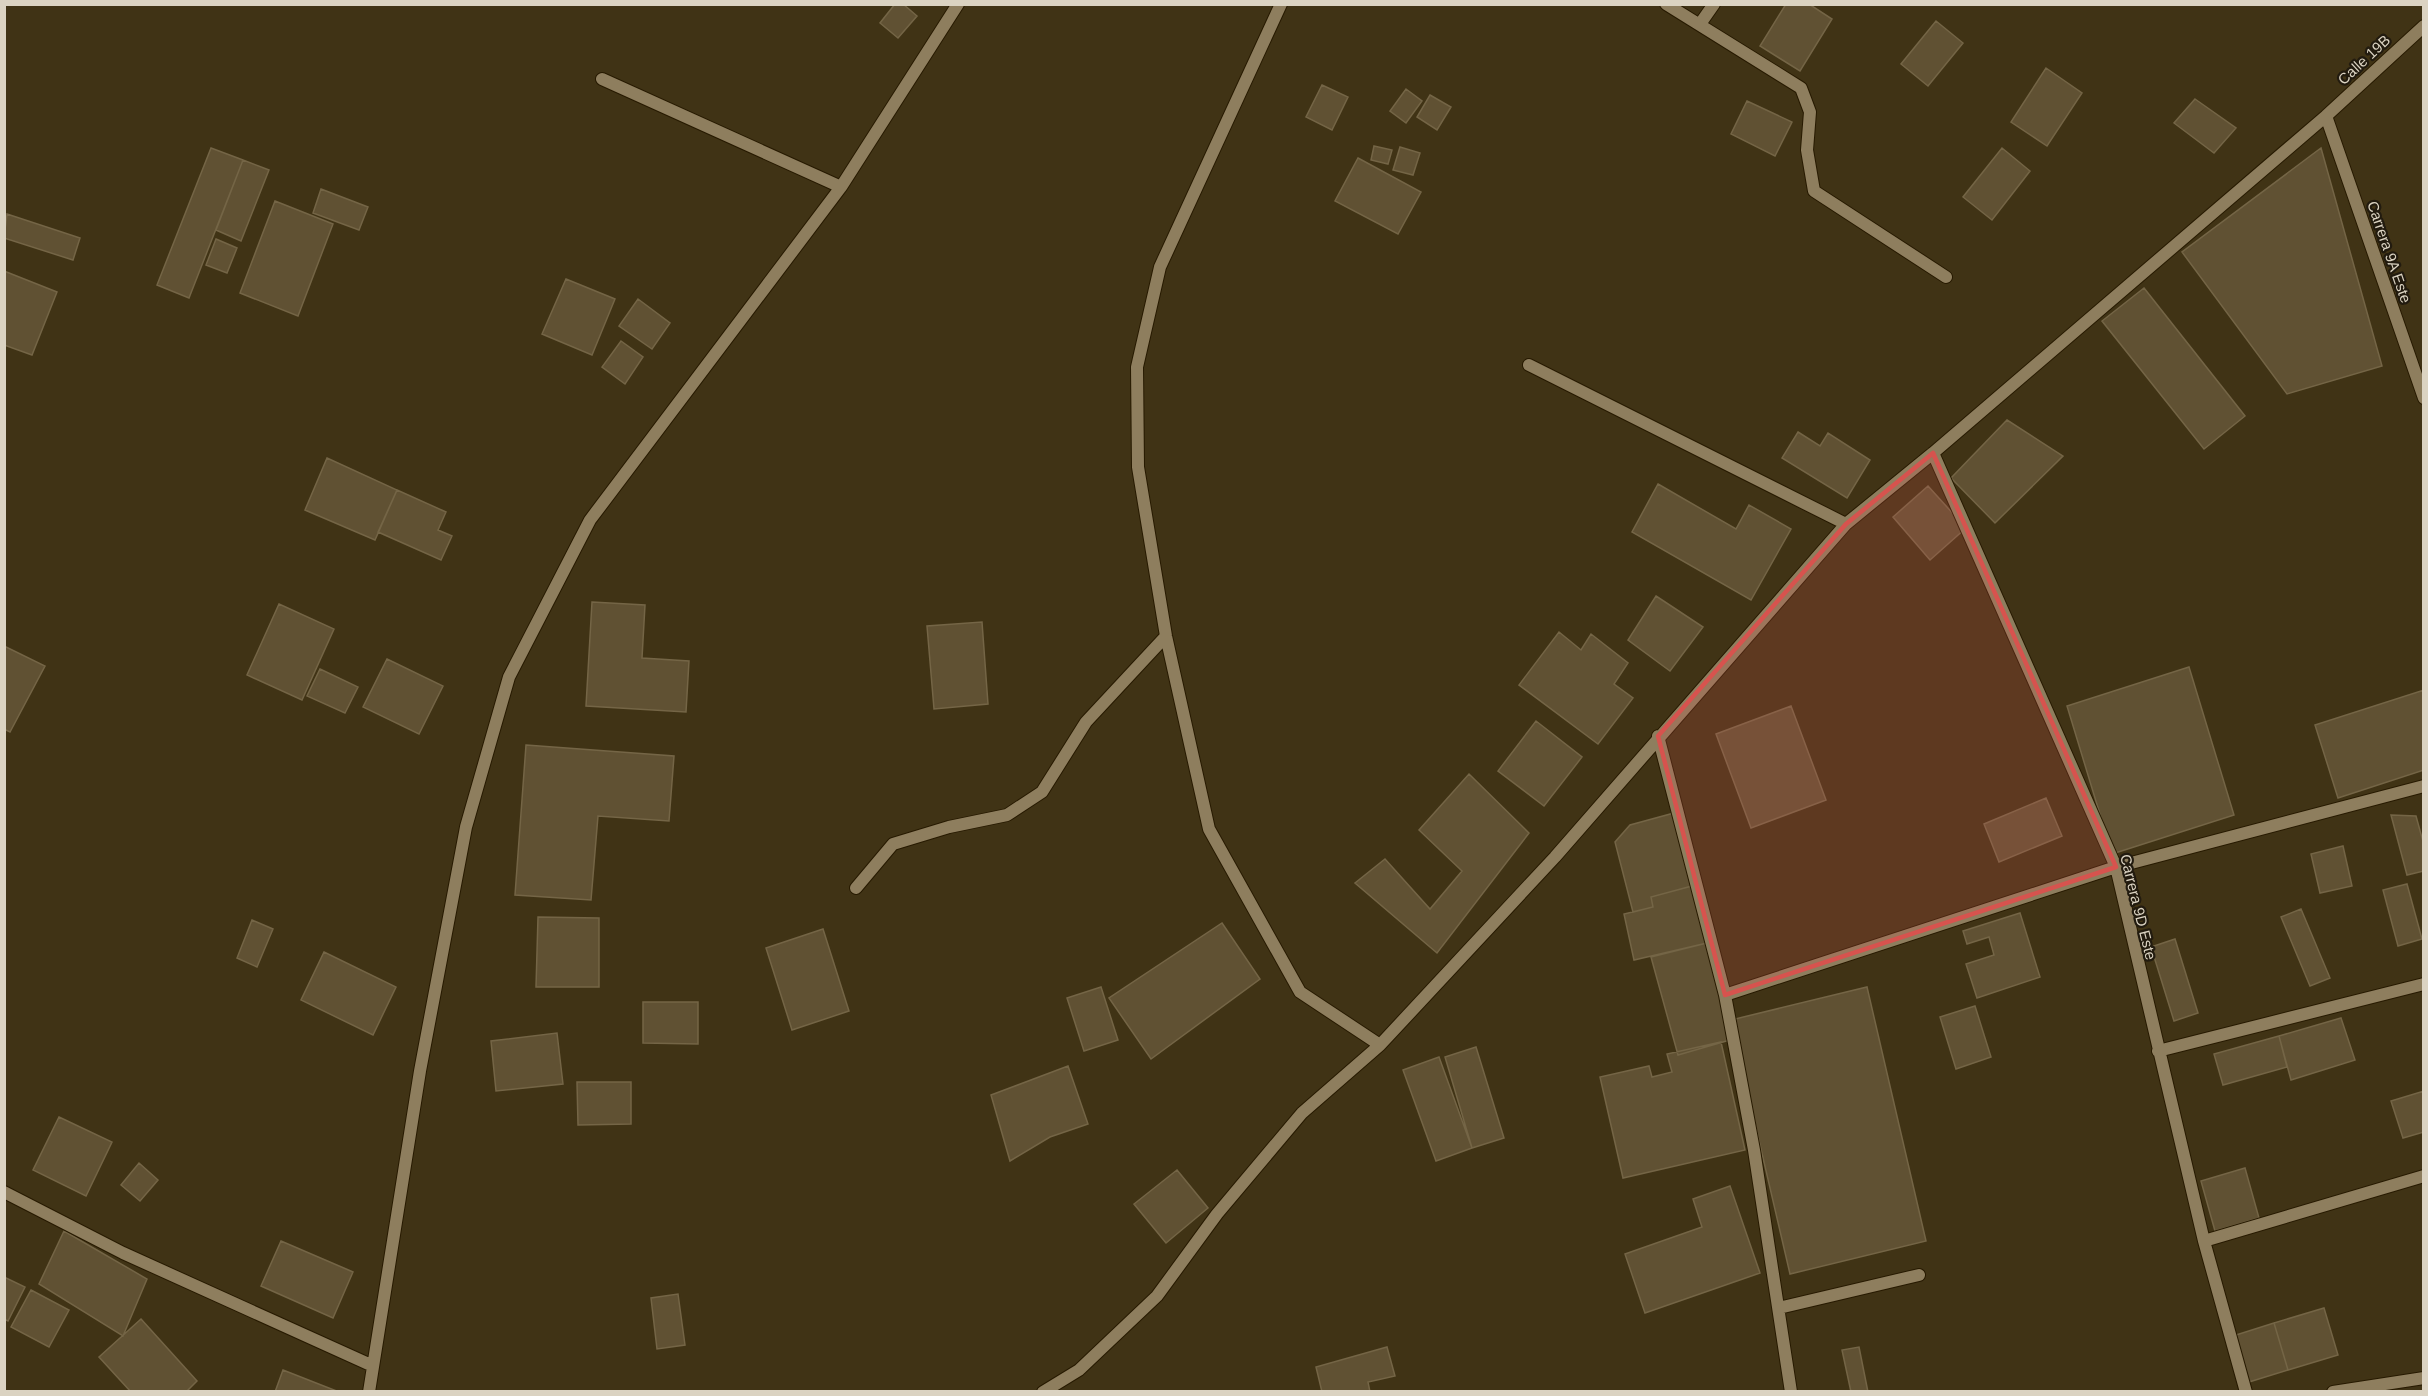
<svg xmlns="http://www.w3.org/2000/svg" width="2428" height="1396" font-family="Arial,sans-serif">
<rect width="100%" height="100%" fill="#403315"/>
<!-- building -->
<path fill="#605133" stroke="#746546" stroke-width="1.5" d="M895 4H903L917 16 898 38 880 23Z
M1786 4H1809L1832 19 1800 71 1760 46Z
M1936 21 1963 43 1928 86 1901 64Z
M2046 68 2082 93 2047 146 2011 122Z
M1322 85 1348 97 1332 130 1306 117Z
M1406 89 1422 101 1406 123 1390 111Z
M1430 95 1451 107 1437 130 1417 117Z
M2195 99 2236 128 2214 153 2174 123Z
M1747 101 1792 122 1775 156 1731 134Z
M1374 146 1392 150 1388 164 1371 160Z
M1400 147 1420 153 1413 175 1393 170Z
M211 148 243 160 189 298 157 285Z
M2002 148 2030 171 1992 220 1963 197Z
M2321 148 2382 366 2287 394 2182 252Z
M1358 158 1421 192 1398 234 1335 201Z
M243 160 269 170 241 241 216 230Z
M321 189 368 207 359 230 313 213Z
M275 201 333 224 298 316 240 293Z
M7 214 80 238 73 260 4 238Z
M216 239 237 248 227 273 206 265Z
M4 271 57 292 32 355 4 345Z
M566 279 615 299 592 355 542 334Z
M2144 288 2245 416 2204 449 2102 321Z
M638 299 670 323 652 349 619 326Z
M621 341 643 357 625 384 602 367Z
M2007 420 2063 456 1995 523 1951 478Z
M1798 432 1820 446 1828 433 1870 460 1847 498 1782 458Z
M327 458 397 490 375 540 305 510Z
M1658 484 1736 529 1749 505 1791 529 1751 600 1632 532Z
M1928 486 1966 528 1930 560 1893 517Z
M397 490 446 512 438 530 452 536 441 560 378 532Z
M1656 596 1703 627 1670 671 1628 640Z
M592 602 645 605 642 658 689 661 686 712 586 706Z
M279 604 334 629 302 700 247 675Z
M982 622 988 704 934 709 927 626Z
M1559 632 1581 650 1591 634 1628 663 1614 684 1633 698 1598 744 1519 685Z
M4 646 45 666 10 732 4 729Z
M387 659 443 686 419 734 363 707Z
M2189 667 2234 815 2112 854 2067 706Z
M320 669 358 687 345 713 307 696Z
M2424 690V770L2338 798 2315 725Z
M1791 706 1826 800 1751 828 1716 734Z
M1536 721 1582 757 1544 806 1498 771Z
M526 745 674 756 669 821 598 816 591 900 515 895Z
M1469 774 1529 833 1437 953 1355 883 1385 859 1430 909 1462 871 1419 830Z
M2046 798 2062 836 1999 862 1984 824Z
M1674 813 1692 886 1651 897 1653 907 1633 912 1615 842 1630 825Z
M2391 815 2416 816 2424 845V871L2407 875Z
M2343 846 2352 886 2320 893 2311 854Z
M2407 884 2422 939 2398 946 2383 890Z
M1692 886 1707 943 1634 960 1624 914 1653 907 1651 897Z
M2301 909 2330 978 2310 986 2281 917Z
M2020 913 2040 977 1977 998 1966 964 1994 955 1989 937 1967 944 1963 931Z
M538 917 599 918V987H536Z
M252 920 273 929 257 967 237 958Z
M1222 923 1260 979 1151 1059 1109 998Z
M823 929 849 1011 792 1030 766 948Z
M2175 939 2198 1013 2174 1021 2151 947Z
M1707 943 1730 1040 1678 1055 1651 957Z
M324 952 396 987 373 1035 301 1000Z
M1101 987 1118 1040 1084 1051 1067 998Z
M1867 987 1926 1241 1790 1274 1731 1020Z
M643 1002H698V1044L643 1043Z
M1975 1006 1991 1057 1956 1069 1940 1017Z
M2341 1018 2355 1060 2291 1080 2279 1036Z
M557 1033 563 1084 496 1091 491 1041Z
M2279 1036 2287 1067 2223 1085 2214 1054Z
M1721 1042 1745 1150 1623 1178 1600 1077 1649 1066 1652 1077 1672 1072 1667 1054Z
M1476 1047 1504 1138 1472 1148 1445 1057Z
M1439 1057 1472 1148 1436 1161 1403 1070Z
M1068 1066 1088 1124 1050 1137 1010 1161 991 1095Z
M577 1082H631V1124L578 1125Z
M2424 1091V1132L2403 1138 2391 1101Z
M59 1117 112 1142 86 1196 33 1170Z
M139 1163 158 1180 140 1201 121 1185Z
M2245 1168 2259 1218 2215 1231 2201 1181Z
M1177 1170 1208 1208 1166 1243 1134 1204Z
M1730 1186 1760 1273 1645 1313 1625 1254 1702 1227 1693 1199Z
M64 1231 147 1279 123 1336 39 1284Z
M281 1241 353 1272 333 1318 261 1286Z
M4 1277 25 1287 8 1321 4 1319Z
M31 1290 69 1310 49 1347 11 1327Z
M678 1294 685 1345 657 1349 651 1298Z
M2324 1308 2338 1355 2288 1370 2274 1323Z
M141 1319 197 1381 186 1392H131L99 1357Z
M2274 1323 2288 1370 2249 1382 2236 1335Z
M1387 1347 1395 1376 1368 1382 1370 1392H1322L1316 1367Z
M1859 1347 1868 1392H1851L1842 1350Z
M283 1370 339 1392H275Z"/>
<g fill="none" stroke-linecap="round" stroke-linejoin="round">
<defs>
<path id="minor" d="M1281 4 1160 267 1137 367 1138 467 1166 636 1209 829 1300 992 1380 1045
M1666 4 1801 88 1810 112 1807 150 1814 191 1946 277
M1700 24 1714 4
M602 79 841 187
M2326 116 2424 398
M1529 365 1846 524
M1933 453 2116 867 2204 1241 2246 1392
M1658 736 1725 995 1754 1150 1791 1392
M856 888 893 844 949 827 1007 815 1042 792 1086 722 1166 636
M1725 995 2116 867 2424 786
M2158 1051 2424 984
M4 1192 123 1253 373 1366
M2204 1241 2424 1176
M1779 1308 1919 1275
M369 1392 420 1071 466 827 509 677 590 520 841 187 958 4
M1043 1392 1079 1370 1157 1296 1217 1214 1302 1113 1380 1045 1555 857 1846 524 1933 453 2326 116 2424 26
M2333 1392 2424 1378"/>
</defs>
<!-- minor casing -->
<use href="#minor" stroke="#271a00" stroke-width="14"/>
<!-- minor -->
<use href="#minor" stroke="#8e7e5e" stroke-width="12"/>
</g>
<!-- marked area -->
<path fill="#d7534e" fill-opacity="0.2" stroke="#d7534e" stroke-width="4.5" stroke-linejoin="round" d="M1933 453 2116 867 1725 995 1658 736 1846 524Z"/>
<g text-anchor="middle" stroke-width="4.5" stroke-linejoin="round" paint-order="stroke">
<!-- street labels -->
<g font-size="15" fill="#dbd3c2" stroke="#221b0f">
<text transform="translate(2364 60) rotate(-43)" y="5">Calle 19B</text>
<text transform="translate(2389 252) rotate(71)" y="5">Carrera 9A Este</text>
<text transform="translate(2138 907) rotate(76)" y="5">Carrera 9D Este</text>
</g>
</g>
<!-- border -->
<rect width="2428" height="1396" fill="none" stroke="#dbd3c2" stroke-width="12"/>
</svg>
